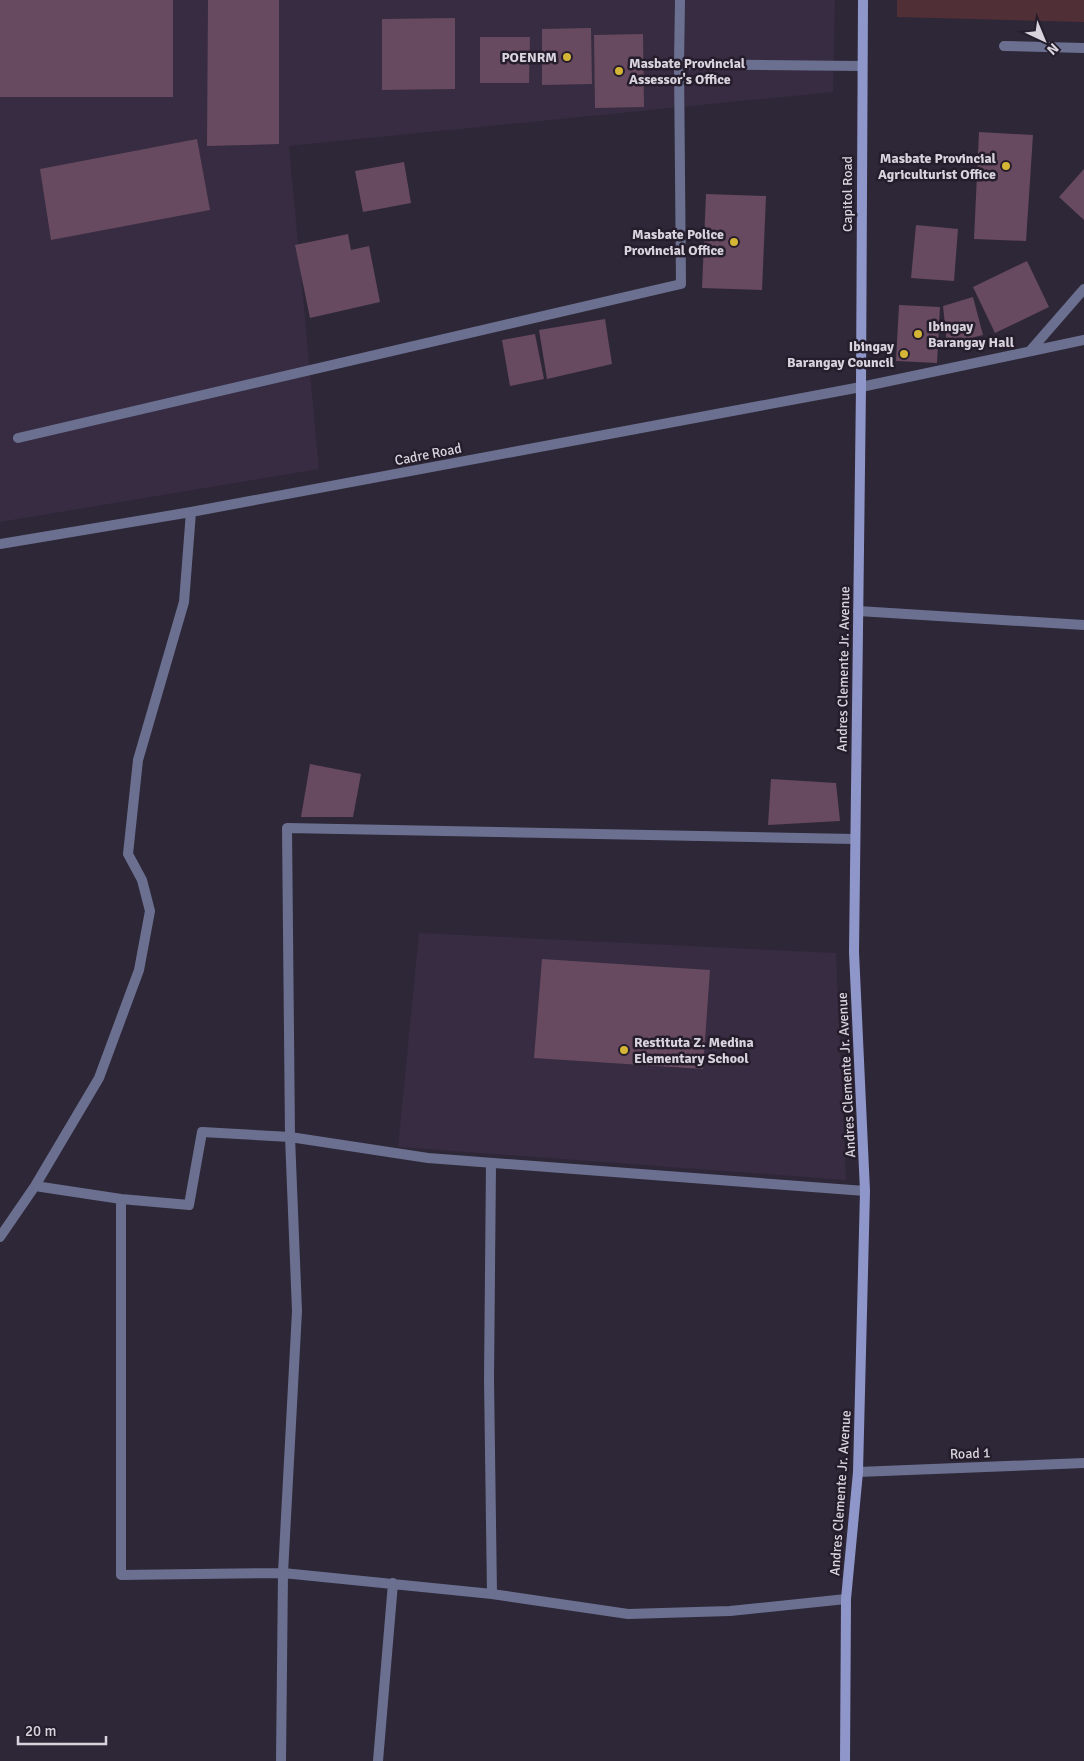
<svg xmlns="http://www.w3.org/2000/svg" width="1084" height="1761" font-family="Signika,sans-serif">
<rect width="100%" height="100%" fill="#2e2737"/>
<!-- built -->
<path fill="#372c42" d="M0 0H835L833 92 289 146 319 469 0 522Z
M419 933 836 953 846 1180 398 1147Z"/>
<!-- green -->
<path fill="#512f36" d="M897 0H1084V22L897 17Z"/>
<!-- building -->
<path fill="#674a5f" d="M0 0H173V97H0Z
M208 0H279V144L207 146Z
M455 18V89L382 90V19Z
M591 28 592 84 542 85V29Z
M643 34 644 107 595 108 594 35Z
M480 37H530L529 83H480Z
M979 132 1033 135 1026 241 974 239Z
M197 139 210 210 51 240 40 169Z
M404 162 411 203 363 212 355 171Z
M1084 169V220L1059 197Z
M706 194 766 196 762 290 702 288Z
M916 225 958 229 954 281 911 278Z
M348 234 351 250 369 246 380 302 310 318 295 245Z
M1027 261 1049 307 995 333 973 287Z
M973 297 983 335 947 344 943 306Z
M899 305 940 307 937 363 896 361Z
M605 319 612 364 547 379 539 330Z
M535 334 544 379 510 386 502 340Z
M310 764 361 774 353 817H301Z
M771 779 836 783 840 821 768 825Z
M542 959 710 970 703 1069 534 1058Z"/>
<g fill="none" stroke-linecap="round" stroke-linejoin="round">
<!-- lane -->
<path stroke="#6b7090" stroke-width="10" d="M680 0 679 64 861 66
M1004 46 1084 48
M18 438 681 284 679 64"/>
<!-- street -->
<path stroke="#6b7090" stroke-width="10" d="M1030 351 1084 289
M0 544 191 512 861 387 1084 340
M858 611 1084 625
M491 1163 489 1379 492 1594
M35 1186 121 1199 189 1205 202 1132 290 1137 287 828 854 839
M121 1199V1575L283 1573 492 1594 628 1614 730 1611 846 1599
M0 1237 35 1186 99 1078 139 970 150 911 142 880 128 854 138 760 184 602 191 512
M858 1472 1084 1463
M281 1761 283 1573 297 1311 290 1137 428 1158 865 1191
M378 1761 393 1583"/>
<!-- secondary -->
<path stroke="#8f97ca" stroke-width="10" d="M845 1761 846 1599 858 1472 865 1191 854 952 861 387 863 0"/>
</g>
<!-- markers -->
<g fill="#d5b535" stroke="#251d2c" stroke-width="2">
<circle cx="567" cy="57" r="5"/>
<circle cx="619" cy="71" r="5"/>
<circle cx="1006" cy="166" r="5"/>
<circle cx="734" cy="242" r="5"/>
<circle cx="918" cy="334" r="5"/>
<circle cx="904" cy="354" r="5"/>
<circle cx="624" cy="1050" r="5"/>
</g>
<g text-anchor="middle" stroke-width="5" stroke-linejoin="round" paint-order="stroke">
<!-- poi labels -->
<g font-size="14" font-weight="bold" fill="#d8d3dd" stroke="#251d2c" text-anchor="end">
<text x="557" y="62">POENRM</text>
<text x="629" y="68" text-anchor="start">Masbate Provincial<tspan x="629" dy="16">Assessor's Office</tspan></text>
<text x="996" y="163">Masbate Provincial<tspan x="996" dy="16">Agriculturist Office</tspan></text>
<text x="724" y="239">Masbate Police<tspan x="724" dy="16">Provincial Office</tspan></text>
<text x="928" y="331" text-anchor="start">Ibingay<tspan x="928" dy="16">Barangay Hall</tspan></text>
<text x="894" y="351">Ibingay<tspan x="894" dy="16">Barangay Council</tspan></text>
<text x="634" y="1047" text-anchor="start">Restituta Z. Medina<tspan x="634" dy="16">Elementary School</tspan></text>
</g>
<!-- street labels -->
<g font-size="14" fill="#d8d3dd" stroke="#251d2c">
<text transform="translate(847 194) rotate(-90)" y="5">Capitol Road</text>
<text transform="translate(428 454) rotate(-11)" y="5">Cadre Road</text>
<text transform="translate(843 669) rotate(-89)" y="5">Andres Clemente Jr. Avenue</text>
<text transform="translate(846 1075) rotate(-93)" y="5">Andres Clemente Jr. Avenue</text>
<text transform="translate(970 1453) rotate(-2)" y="5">Road 1</text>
<text transform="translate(840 1493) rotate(-86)" y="5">Andres Clemente Jr. Avenue</text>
</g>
</g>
<!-- north arrow -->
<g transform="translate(1044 40) rotate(136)" stroke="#251d2c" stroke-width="4" paint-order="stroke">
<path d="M0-4L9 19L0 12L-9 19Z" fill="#d8d3dd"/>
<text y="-8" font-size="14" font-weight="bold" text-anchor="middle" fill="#d8d3dd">N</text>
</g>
<!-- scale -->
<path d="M18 1736v8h88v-8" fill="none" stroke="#d8d3dd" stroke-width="2.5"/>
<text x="25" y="1736" font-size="15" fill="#d8d3dd" stroke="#251d2c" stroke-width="4" paint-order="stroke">20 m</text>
</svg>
